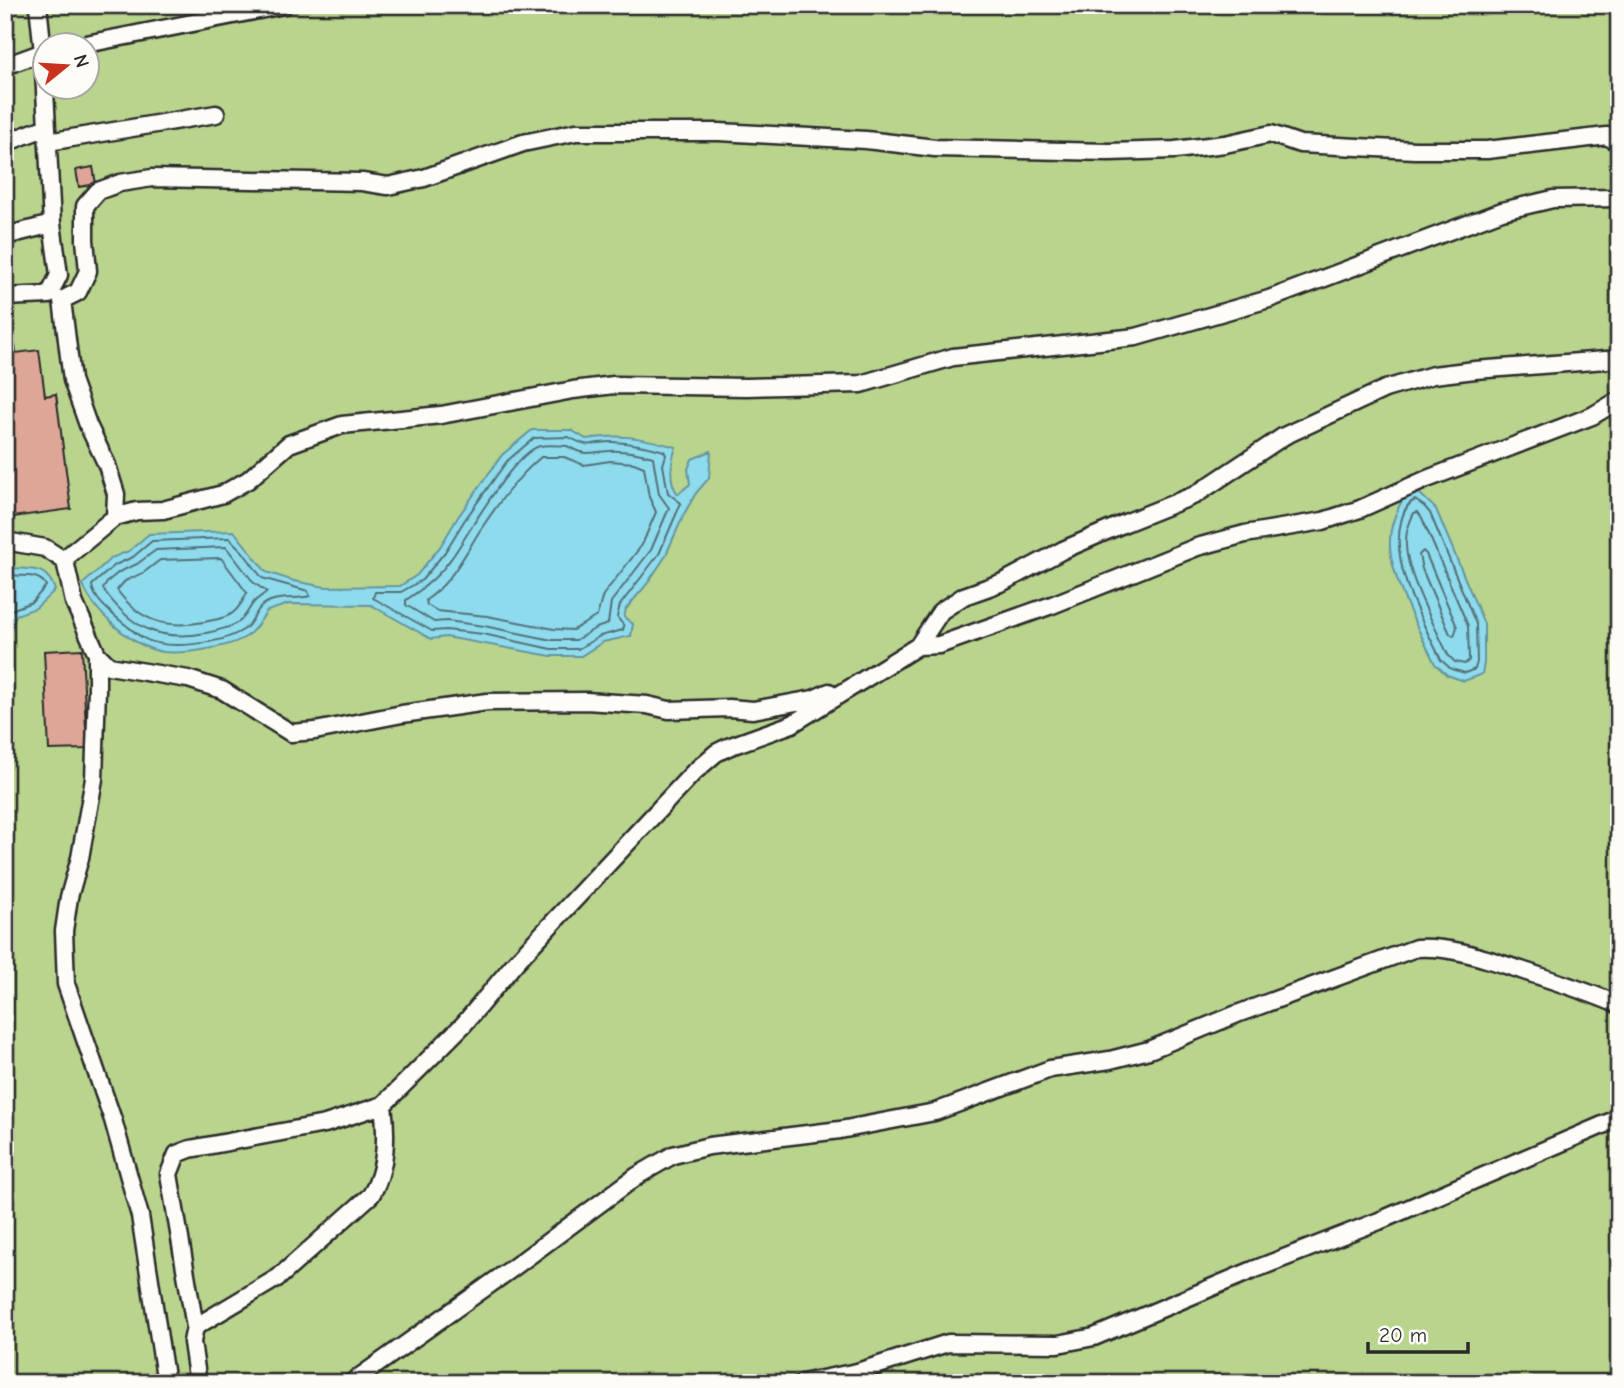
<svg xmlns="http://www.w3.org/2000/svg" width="1624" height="1388" font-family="'Comic Neue',sans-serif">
<rect width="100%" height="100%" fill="#f7ebe4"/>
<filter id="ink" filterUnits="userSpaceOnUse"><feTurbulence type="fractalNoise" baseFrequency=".0143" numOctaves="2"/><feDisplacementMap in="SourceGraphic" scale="14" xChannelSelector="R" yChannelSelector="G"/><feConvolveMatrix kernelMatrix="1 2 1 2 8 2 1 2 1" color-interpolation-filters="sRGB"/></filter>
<g filter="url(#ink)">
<!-- green -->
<path fill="#b8d48d" stroke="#72805c" stroke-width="2" fill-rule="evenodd" d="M20 5H1619V1383H5V10ZM46 46H88V88H46Z"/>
<!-- water -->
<path fill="#8edbed" stroke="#66959f" stroke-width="2" d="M532 430H571L586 439C620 433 643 438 676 447 671 462 668 481 678 494L690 484 688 469 692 459 711 451 709 478 696 493 684 514 665 557 647 584 626 609 624 617 633 624 631 636 603 642 581 656H551L446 637 431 639 371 605 289 604 267 611C261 620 256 629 247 636 229 648 185 654 163 652 134 648 92 611 83 584L111 558 129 551 149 534 234 531 266 572 294 581 325 587 400 586 417 575 440 547 458 517 502 455Z
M1418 492 1436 509 1484 624V663L1482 674 1464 681 1447 675 1435 664C1420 632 1388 574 1390 540 1390 525 1397 511 1403 498Z
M5 567C29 571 46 563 55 590L36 608 16 615 5 649Z"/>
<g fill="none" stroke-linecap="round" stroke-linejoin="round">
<!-- shore -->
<path stroke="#537179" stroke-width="2" d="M569 437C594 451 589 441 613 442 631 443 647 446 664 451L666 455 663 465 668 493 681 503 659 554 620 605 617 617 624 626 623 630 600 636 578 649H551L483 634 446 630 432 631 373 598 375 592H401L422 580 445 552 464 521 507 461 534 438Z
M567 446C587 457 589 452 609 451 624 450 639 453 653 457L659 494 669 508 651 550 611 602 608 624 596 628 576 640H552L484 626 447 621 434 622 406 605V600C425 588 440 575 453 556 469 533 514 452 540 446 548 444 559 446 567 446Z
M541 457H564L584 465 610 461 634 463 644 467 649 497 656 512 642 545 603 595 597 616 573 630 554 629 487 616 437 611 427 605 426 600C450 584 464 556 479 532 497 505 516 478 541 457Z
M1415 500 1424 506 1430 513 1476 624 1477 662 1475 669 1465 673 1451 669 1441 660C1422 620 1390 566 1401 522 1403 513 1406 504 1415 500Z
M1418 512 1422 518 1468 626 1469 660 1465 664 1455 662 1448 655C1435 626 1404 571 1406 540 1406 531 1410 521 1414 513Z
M229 538 243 552 262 578 308 591 310 596C296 600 276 595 263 605 254 612 253 624 243 630 221 644 166 651 143 638 136 634 129 627 122 622 111 613 93 599 92 585L115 565 133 557 152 541Z
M226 547 254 583 267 592C263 595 258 598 254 602 248 609 246 618 237 623 229 628 216 631 206 633 158 642 131 628 103 589L108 581 119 572 137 564 156 550Z
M1423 551 1426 554 1457 627 1454 636 1450 634 1422 569 1419 555Z
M221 558 247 593C244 599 240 606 235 611 228 618 214 620 204 622 167 629 140 622 117 590L125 581 143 573 160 560Z
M5 575C19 577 40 572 46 586L32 602 11 610 5 623"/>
</g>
<!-- building -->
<path fill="#dea697" stroke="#2b2b2b" stroke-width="2" d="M93 167 96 184 79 187 76 170Z
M15 346 16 353 39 350 45 396 56 394 71 509 5 518V347Z
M82 649 87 749 49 750 44 651Z"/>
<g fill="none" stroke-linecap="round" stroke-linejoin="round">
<defs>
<path id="lane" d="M76 46 284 5
M5 66 46 51
M48 142 216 114
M5 143 47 127
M5 236 52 224 43 52 38 5
M5 297 49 295 59 275 52 224
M115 517 116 494 107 465 88 425 72 380 62 300 78 292 88 271 85 240V206L98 191 120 183 152 178 362 182 388 186 424 178 523 143 576 132H719L866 140 935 148 1109 152 1175 150 1225 144 1271 134 1300 144 1415 150H1487L1607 136 1619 143
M5 541 45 548 65 561 74 602 97 654V689L94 779 80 858 69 897 64 931 66 984 113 1120 140 1216 166 1383
M63 560 115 517 137 511 163 510 223 494 248 480 289 444 342 425 441 415 573 390 614 385 747 387 861 384 953 357 1136 337 1269 299 1502 211 1553 199 1619 198
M918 646 939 645 1052 605 1197 547 1245 534 1323 521 1360 509 1427 479 1592 416 1619 400
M97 654 109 666 188 679 222 690 291 733 315 731 402 714 487 702 586 701 647 705 669 710 729 708 753 710 813 699 829 692
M195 1327 169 1174 177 1154 190 1149 325 1124 383 1105 464 1024 515 963 694 772 716 753 728 747 792 724 918 646 941 611 964 596 1003 582 1063 550 1125 523 1195 495 1284 436 1385 389 1433 375 1475 370 1619 359
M198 1383 192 1342 195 1327 279 1277 371 1195C387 1169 387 1136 383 1105
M351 1383 510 1270 637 1176 673 1155 709 1146 840 1130 935 1112 1050 1069 1110 1060 1149 1050 1237 1014 1416 948C1454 946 1486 959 1521 970 1554 981 1587 991 1619 1005
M802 1383 857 1372 948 1343 1058 1344 1094 1337 1253 1270 1379 1221 1619 1118"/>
</defs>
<!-- lane casing -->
<use href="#lane" stroke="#2b2b2b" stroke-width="21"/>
<!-- lane -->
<use href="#lane" stroke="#fdfcf7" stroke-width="16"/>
</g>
</g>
<!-- margin -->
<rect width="1624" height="1388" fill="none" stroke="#fdfcf7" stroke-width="28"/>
<rect x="14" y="14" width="1596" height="1360" fill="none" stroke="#2b2b2b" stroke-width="2.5" filter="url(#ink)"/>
<!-- north arrow -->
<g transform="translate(66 66) rotate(72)"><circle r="33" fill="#fdfcf7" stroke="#a9a8a5" stroke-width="2"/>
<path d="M0-5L12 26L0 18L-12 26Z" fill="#c8321e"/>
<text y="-10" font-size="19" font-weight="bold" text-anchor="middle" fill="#2b2b2b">N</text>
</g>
<!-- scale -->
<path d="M1368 1342v10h100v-10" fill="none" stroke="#2b2b2b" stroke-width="3.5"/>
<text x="1379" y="1342" font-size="21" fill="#2b2b2b" stroke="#fdfcf7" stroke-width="5" paint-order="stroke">20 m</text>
</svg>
